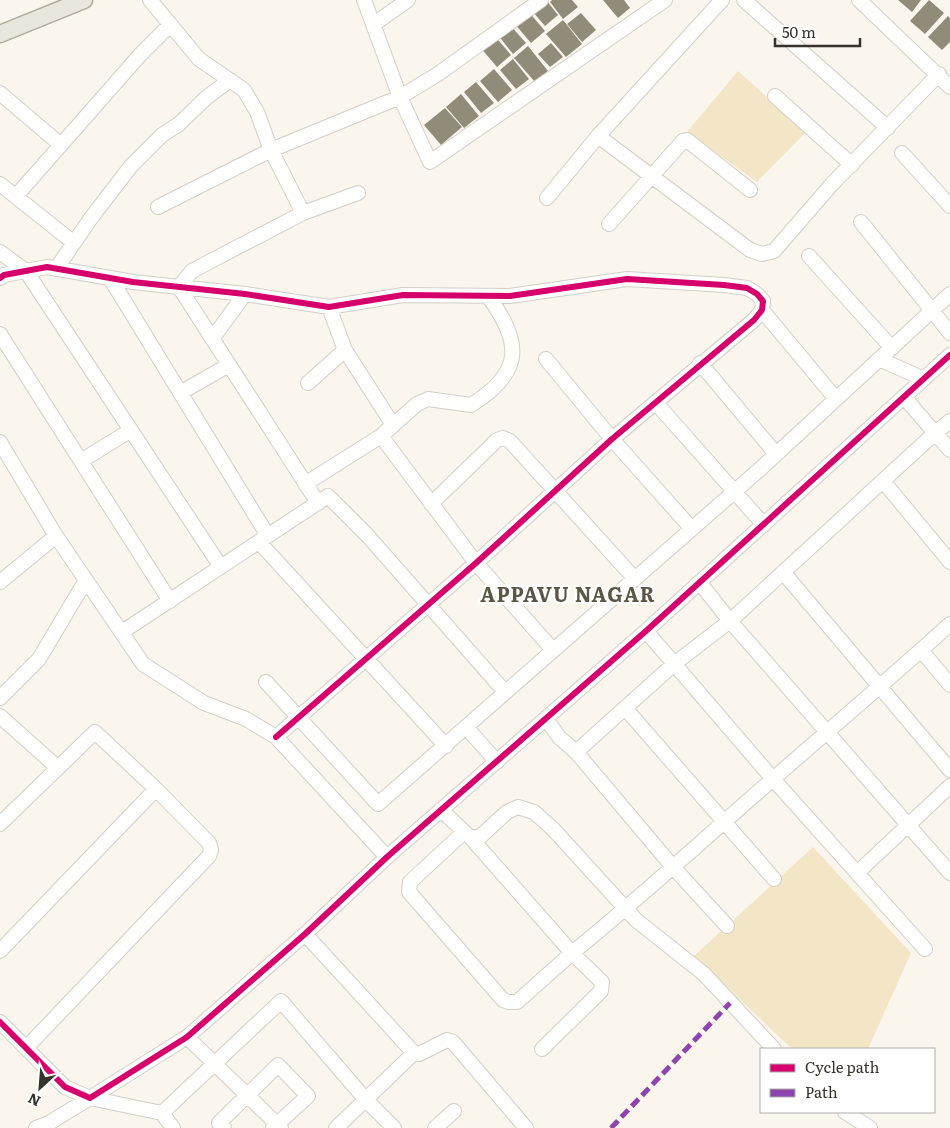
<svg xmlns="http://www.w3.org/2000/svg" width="950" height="1128" font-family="Literata,serif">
<rect width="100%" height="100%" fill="#faf6ee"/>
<!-- green -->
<path fill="#f3e6c6" d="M738 71 806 132 757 182 687 132Z
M813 847 911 953 868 1049H792L694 956Z"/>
<!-- building -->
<path fill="#918b7a" d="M552 0H572L578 7 563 19 550 2Z
M603 0H624L630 8 618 18Z
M898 0H921L912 12Z
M929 0 944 13 925 34 910 21Z
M547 1 558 15 545 26 533 12Z
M528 11 545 31 531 43 514 23Z
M581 13 596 30 582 42 567 24Z
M948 16 950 18V42L942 50 928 37Z
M563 20 582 44 566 57 546 34Z
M510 25 526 43 513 54 498 35Z
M493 34 511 55 497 67 479 46Z
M551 43 563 57 550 67 538 54Z
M528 46 548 71 535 82 514 58Z
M513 59 529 79 516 89 500 70Z
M494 69 512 90 498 102 480 81Z
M476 82 494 103 481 113 464 92Z
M461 94 479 116 464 128 446 107Z
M445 108 462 127 441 145 424 125Z"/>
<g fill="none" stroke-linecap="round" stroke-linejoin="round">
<defs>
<path id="minor" d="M150 0 199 59 244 90 257 112 271 150 303 213
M364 0 400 97 430 162 665 0
M722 0 598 136 750 250 762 254 774 251 832 184 939 74
M744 0 888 128
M859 0 950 87
M374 24 408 0
M0 93 61 145
M775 96 852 165
M902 153 950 206
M0 184 74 243
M16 196 140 55 170 25
M547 198 598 136
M158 207 271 150 400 97 438 74 541 0
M861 222 950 333
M609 224 683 141 687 140 750 190
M0 252 26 271 221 567
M809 256 892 348
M56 269 91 218 131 166 162 135 179 124 207 97 230 80
M0 278 4 275 47 267 133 282 245 294 329 307 403 295 510 296 627 279 724 285 747 288 757 294 763 301 762 310 754 320 612 439 476 563 276 737
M110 278 268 536
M329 307 345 350 393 425
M762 310 836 399
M0 334 170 601
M212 339 245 294
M546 359 612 439 692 529
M879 359 924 379
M700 363 776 454
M308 383 345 350
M180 393 229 365
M656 403 764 525
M950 421 935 433 950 450
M381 436 476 563 553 650
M0 442 56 536 143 664 204 703 246 719 276 737 387 857
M81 461 131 430
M883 481 950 562
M305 484 381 436 417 404 428 399 471 405C524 372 522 343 488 296
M318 503 179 287 192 271 207 263 303 213 358 193
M431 504 497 440 503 438 510 441 635 579
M259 542 446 746
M783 572 950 770
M0 582 56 536
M700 583 730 621 935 433 904 397
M646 631 773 779 925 949
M122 632 328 496 367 535 505 692
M921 650 950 685
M266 682 378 804 759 470 950 294
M0 698 39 659 86 580
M625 708 774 879
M0 716 58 768
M547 720 559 737 576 752 674 664 730 621 950 873
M466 727 497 762
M576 752 673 867 727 926
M441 810 471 838 481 836 507 812 518 807 534 812 553 829 636 920 704 974 774 1049
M0 824 95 732 156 789 209 843 211 850 209 856 26 1048
M463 833 410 882 409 892 503 1000 509 1002H517L572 953 602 982 601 991 542 1049
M471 838 572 953C641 897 706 837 773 779 832 727 892 677 950 624
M858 872 950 786
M305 934 414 1053 419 1054 447 1040 453 1042 526 1128
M0 951 156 789
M0 1022 65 1087 90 1098 187 1037 305 934 387 857 646 631 950 355
M187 1037 281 1128
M845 1112 870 1128
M162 1113 173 1128
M36 1128 49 1123 90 1098 162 1113 281 1001 366 1100 394 1128
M224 1128 219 1123 278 1065 308 1096 273 1128
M336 1128 414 1053
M435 1128 454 1111"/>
<path id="major" d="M0 34 84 0"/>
</defs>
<!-- minor casing -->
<use href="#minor" stroke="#d2cfc8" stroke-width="16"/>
<!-- major casing -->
<use href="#major" stroke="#b0aa9a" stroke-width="19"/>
<!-- minor -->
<use href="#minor" stroke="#fefefc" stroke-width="14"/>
<!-- major -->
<use href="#major" stroke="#e9e6de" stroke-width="16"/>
<!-- quiet -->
<path stroke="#8e44ad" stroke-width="5" stroke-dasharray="10 5" stroke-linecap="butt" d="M611 1128 730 1003"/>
<defs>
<path id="cycleway" d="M0 278 4 275 47 267 133 282 245 294 329 307 403 295 510 296 627 279 724 285 747 288 757 294 763 301 762 310 754 320 612 439 476 563 276 737
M0 1022 65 1087 90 1098 187 1037 305 934 387 857 646 631 950 355"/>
</defs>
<!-- cycleway casing -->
<use href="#cycleway" stroke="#fff" stroke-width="9"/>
<!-- cycleway -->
<use href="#cycleway" stroke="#d6006c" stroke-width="6"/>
</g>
<g text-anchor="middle" stroke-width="5" stroke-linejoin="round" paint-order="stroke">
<!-- district labels -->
<g font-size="20" font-weight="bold" letter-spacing="1" fill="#5c5646" stroke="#fff">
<text x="568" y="602">APPAVU NAGAR</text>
</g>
</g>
<!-- legend -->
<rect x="760" y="1048" width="175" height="65" fill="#ffffff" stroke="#aeadaa"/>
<rect x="770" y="1064" width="25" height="8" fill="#d6006c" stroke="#aeadaa"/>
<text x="805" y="1073" font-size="15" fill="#35322b">Cycle path</text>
<rect x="770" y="1089" width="25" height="8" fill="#8e44ad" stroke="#aeadaa"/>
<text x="805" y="1098" font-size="15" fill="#35322b">Path</text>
<!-- north arrow -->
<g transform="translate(40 1088) rotate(206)" stroke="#ffffff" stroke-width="4" paint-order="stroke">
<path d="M0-4L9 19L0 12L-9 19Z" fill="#35322b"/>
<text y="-8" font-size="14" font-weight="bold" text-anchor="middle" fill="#35322b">N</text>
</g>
<!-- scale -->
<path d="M775 38v8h85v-8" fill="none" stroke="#35322b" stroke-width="2.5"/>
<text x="782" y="38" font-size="15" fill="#35322b" stroke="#ffffff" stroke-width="4" paint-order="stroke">50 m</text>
</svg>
